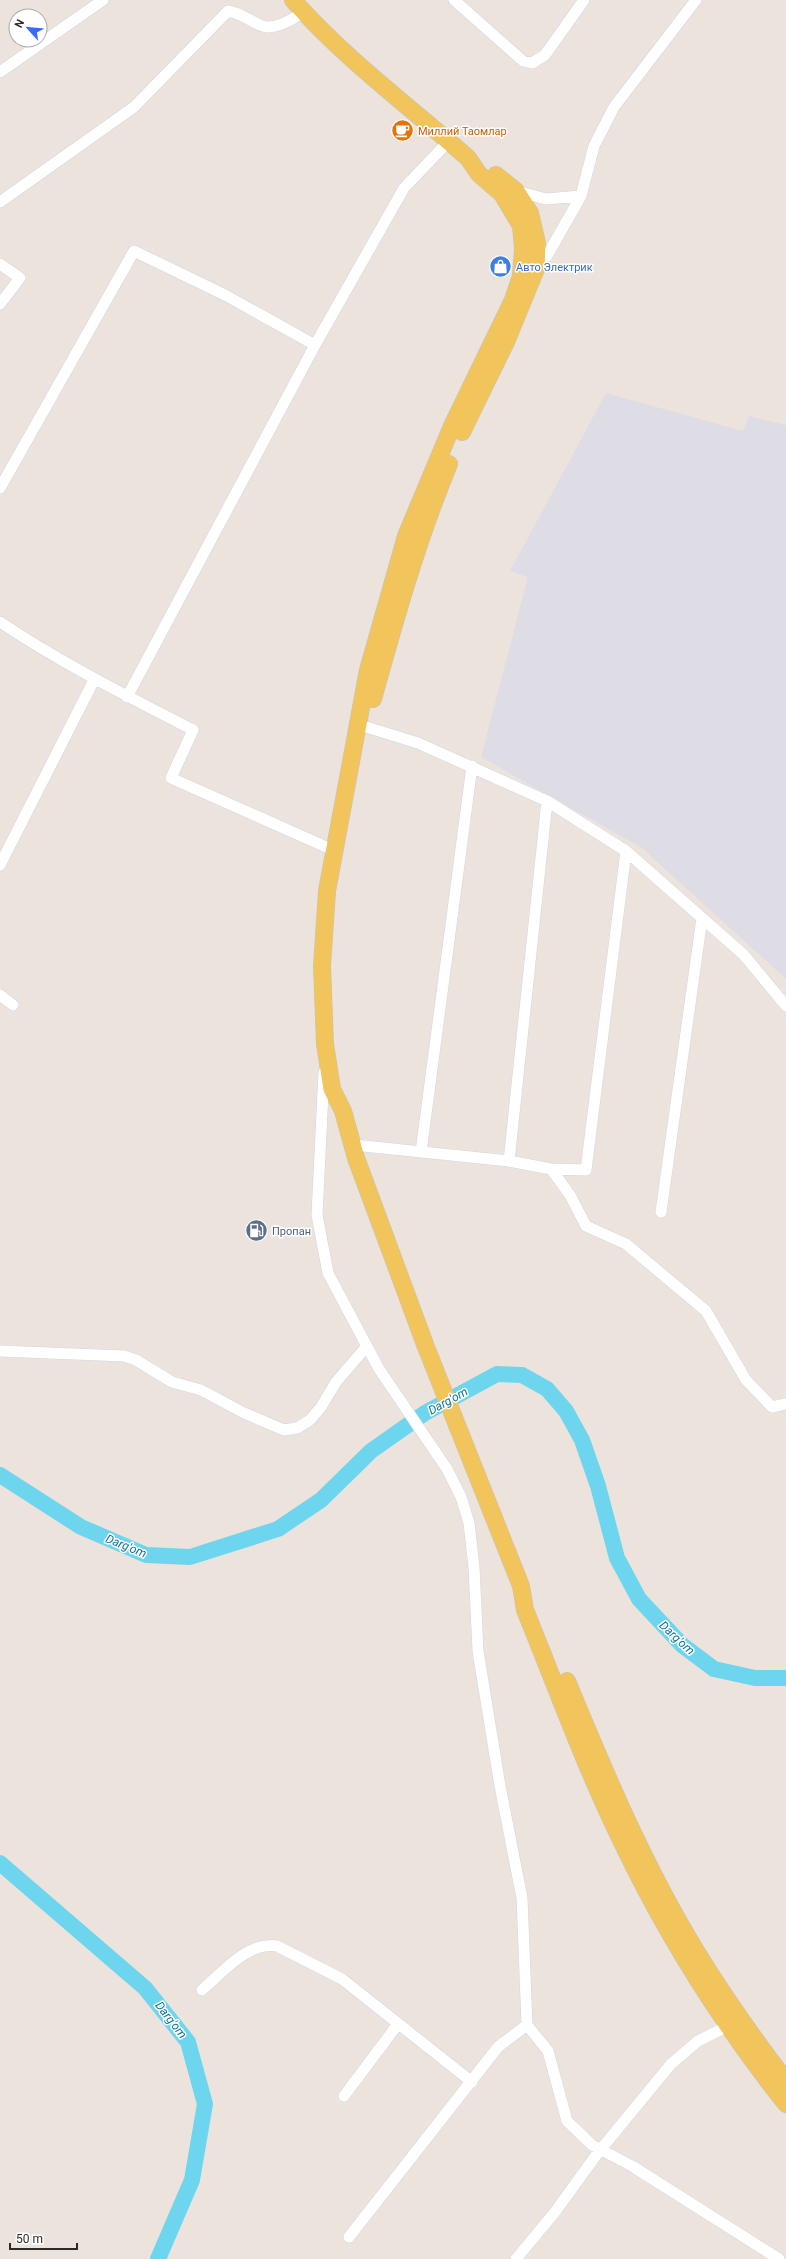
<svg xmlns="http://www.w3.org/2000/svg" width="786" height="2259" font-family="Roboto,sans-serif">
<rect width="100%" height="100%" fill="#ece4dc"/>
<!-- industrial -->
<path fill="#dedce4" d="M606 393 743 431 749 416 786 425V979L642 848 481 757 528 577 510 571Z"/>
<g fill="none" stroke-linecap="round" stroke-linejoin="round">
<!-- river -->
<path stroke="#6ed5ef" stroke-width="16" d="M0 1475 81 1527 146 1555 190 1557 278 1529 321 1500 371 1451 425 1413 497 1374 522 1375 547 1389 566 1411 582 1440 598 1486 617 1558 639 1599 682 1645 714 1669 755 1678H786
M0 1863 145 1988 188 2042 205 2104 192 2180 158 2259"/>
<defs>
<path id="street" d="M454 0 523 61 532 63 545 55 584 0
M0 72 103 0
M516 191 546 199 581 196 548 254 536 269
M581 196 594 146 614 107 696 0
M0 202 134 107 228 11C240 13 249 20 260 25 273 32 292 19 304 12
M0 264 20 278 0 304
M0 488 134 251 225 295 315 345
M0 622C61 663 127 696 193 730L171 778 333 850
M127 697 315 345 404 188 449 141
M366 727 418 743 547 801 626 851 744 955 786 1006
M0 865 94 680
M0 995 13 1005
M324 1072 317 1215 328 1273 379 1369 447 1469 461 1497 469 1523 474 1567 478 1651 500 1786 522 1898 527 2025 548 2051 567 2121 592 2145 632 2166 779 2259
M354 1145 509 1161 551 1169 570 1195 586 1226 626 1244 706 1311 746 1380 772 1407 786 1404
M421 1152 472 766
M509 1161 547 801
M551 1169 586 1170 626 851
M661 1212 702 918
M0 1351 124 1356 136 1360 172 1382 201 1390 244 1413 284 1430 297 1428 310 1420 321 1407 336 1382 367 1346
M202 1990C222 1973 248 1941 277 1946L342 1979 472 2082
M344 2096 398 2024
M349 2237 498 2047 527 2025
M516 2259 555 2212 597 2154 671 2064 698 2041 728 2026"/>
<path id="primary" d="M293 0C345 59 409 106 468 158L479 174 502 194 521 226 523 249 521 276 513 300 452 426 406 536 368 670 327 891 322 966 325 1044 332 1089 343 1111 356 1158 426 1347 521 1586 525 1610C556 1686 584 1764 620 1838 665 1933 721 2022 786 2104
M462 432 506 342 536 269 537 243 530 213 516 191 496 175
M373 699C395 620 417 541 449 464
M567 1681C605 1773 644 1866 696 1951 724 1997 754 2039 786 2081"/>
</defs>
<!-- street casing -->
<use href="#street" stroke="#d1d5e3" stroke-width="12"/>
<!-- primary casing -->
<use href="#primary" stroke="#c3c3c3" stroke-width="18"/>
<!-- street -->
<use href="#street" stroke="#fff" stroke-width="11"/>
<!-- primary -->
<use href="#primary" stroke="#f1c55b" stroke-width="17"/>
</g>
<!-- icons -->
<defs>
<symbol id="cafe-disc" viewBox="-11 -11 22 22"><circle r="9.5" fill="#e8710a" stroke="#fff"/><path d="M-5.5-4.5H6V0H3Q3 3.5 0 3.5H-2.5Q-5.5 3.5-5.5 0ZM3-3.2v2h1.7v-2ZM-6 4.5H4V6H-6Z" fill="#fff"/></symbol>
<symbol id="shop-disc" viewBox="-11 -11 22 22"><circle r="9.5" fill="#3f7fe0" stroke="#fff"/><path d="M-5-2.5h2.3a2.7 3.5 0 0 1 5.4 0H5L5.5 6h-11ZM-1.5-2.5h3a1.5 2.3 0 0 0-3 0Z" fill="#fff"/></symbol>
<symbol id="fuel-disc" viewBox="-11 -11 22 22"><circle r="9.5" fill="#5c6f8a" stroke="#fff"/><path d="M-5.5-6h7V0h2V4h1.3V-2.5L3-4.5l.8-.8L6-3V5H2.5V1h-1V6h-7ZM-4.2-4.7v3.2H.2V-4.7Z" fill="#fff"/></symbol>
</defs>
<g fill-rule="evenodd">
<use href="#cafe-disc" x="390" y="118" width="25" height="25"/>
<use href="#shop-disc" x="488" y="254" width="25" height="25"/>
<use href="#fuel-disc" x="244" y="1218" width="25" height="25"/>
</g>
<g text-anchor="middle" stroke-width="3" stroke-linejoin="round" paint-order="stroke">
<!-- food labels -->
<g font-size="11" fill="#c56008" stroke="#fff" text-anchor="start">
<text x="418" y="135">Миллий Таомлар</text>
</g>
<!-- shop labels -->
<g font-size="11" fill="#366cbe" stroke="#fff" text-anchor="start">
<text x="516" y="271">Авто Электрик</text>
</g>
<!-- service labels -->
<g font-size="11" fill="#4e5e75" stroke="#fff" text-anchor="start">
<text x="272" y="1235">Пропан</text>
</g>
<!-- water labels -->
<g font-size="12" font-style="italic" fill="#0c739b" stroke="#fff">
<text transform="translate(448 1401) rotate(-29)" y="4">Darg'om</text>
<text transform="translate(126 1546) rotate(22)" y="4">Darg'om</text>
<text transform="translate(677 1638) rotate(43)" y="4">Darg'om</text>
<text transform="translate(171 2020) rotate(52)" y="4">Darg'om</text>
</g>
</g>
<!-- north arrow -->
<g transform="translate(28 28) rotate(297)"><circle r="19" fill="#ffffff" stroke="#aaaaaa"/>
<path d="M0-3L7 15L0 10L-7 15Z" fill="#3a6afb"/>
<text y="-6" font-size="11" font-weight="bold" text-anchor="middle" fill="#2a2a2a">N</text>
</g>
<!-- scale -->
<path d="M10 2243v6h67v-6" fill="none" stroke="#2a2a2a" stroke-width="2"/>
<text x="16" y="2243" font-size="12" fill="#2a2a2a" stroke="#ffffff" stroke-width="3" paint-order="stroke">50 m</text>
</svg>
